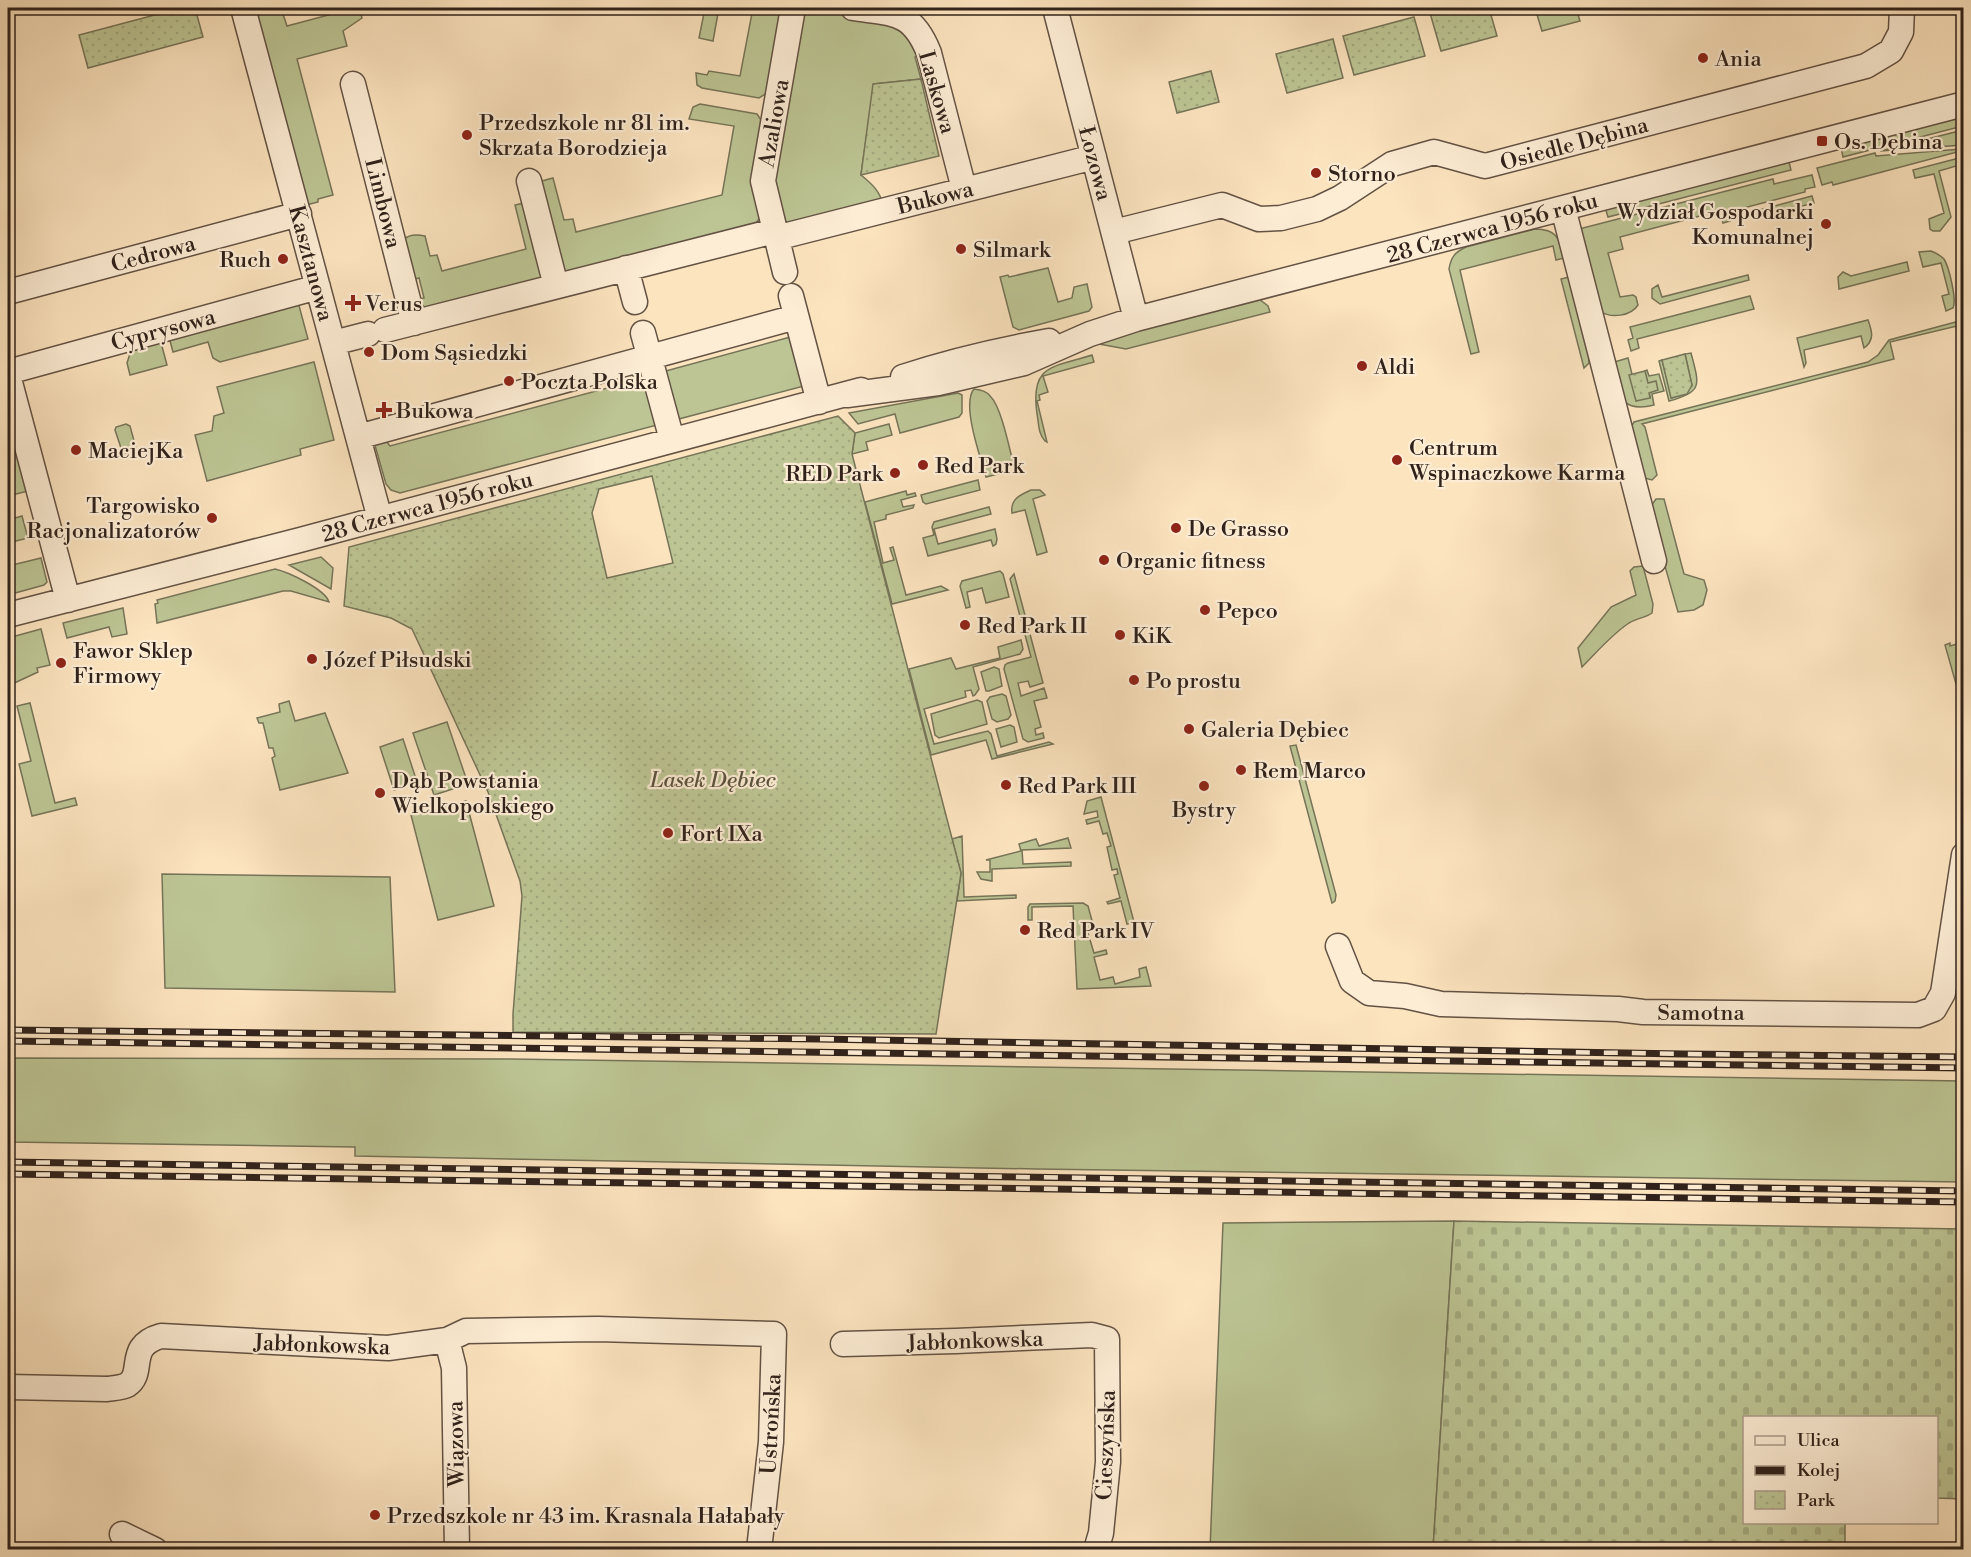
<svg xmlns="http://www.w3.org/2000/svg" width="1971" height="1557" font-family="'Libre Bodoni',serif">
<defs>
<pattern id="cemetery-stones" width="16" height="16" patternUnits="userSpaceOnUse" patternTransform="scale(1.5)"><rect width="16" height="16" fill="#bdc594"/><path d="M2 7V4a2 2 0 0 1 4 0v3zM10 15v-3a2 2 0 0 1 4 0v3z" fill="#a3a97f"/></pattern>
<pattern id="park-dots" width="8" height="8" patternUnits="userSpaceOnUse" patternTransform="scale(1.5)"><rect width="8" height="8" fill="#bdc594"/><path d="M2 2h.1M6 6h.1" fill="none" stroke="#a3a97f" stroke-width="1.8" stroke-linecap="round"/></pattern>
</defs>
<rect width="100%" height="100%" fill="#fce4bf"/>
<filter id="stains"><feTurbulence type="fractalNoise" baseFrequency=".00333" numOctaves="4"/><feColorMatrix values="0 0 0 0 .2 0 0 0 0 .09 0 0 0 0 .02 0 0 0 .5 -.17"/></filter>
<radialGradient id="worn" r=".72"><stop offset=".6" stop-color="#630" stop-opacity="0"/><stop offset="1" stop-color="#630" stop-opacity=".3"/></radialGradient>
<!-- green -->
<path fill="#bdc594" stroke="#767458" stroke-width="1.5" d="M253 8H281L287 26 336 13 335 8H359L362 18 343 31 347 46 297 59 333 195 318 199V202L306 205Z
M705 8H719L713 41 699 38Z
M753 8H785L770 91 759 98 702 88 697 85 696 73 707 75 709 71 740 76Z
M797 8H812L899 21 925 54 915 57 921 79 874 84 861 175C872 184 880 191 883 205L777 232 768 181Z
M1535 8H1576L1580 21 1542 31Z
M700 104 757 114 763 123 761 216 754 226 569 273 560 267 538 182 553 178 564 220 573 219 576 232 722 195 734 126 689 119 693 107Z
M1963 114V126L1843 157 1841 148Z
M1963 130V145L1880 151Z
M1961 149V151L1833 185 1832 182 1822 185 1817 168 1875 153 1876 156Z
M1963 157V164L1939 171 1951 217 1940 231H1933L1930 229 1929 219 1944 213 1934 174 1915 178 1913 170Z
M1789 162 1791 170 1608 217 1605 207Z
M1812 175 1815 187 1805 189V192L1728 212 1730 221 1723 223 1719 211 1620 237 1623 249 1608 253 1620 297 1633 295 1636 297 1638 305C1631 316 1611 319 1600 311L1579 229 1773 179 1774 184Z
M1812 196 1814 203 1756 218 1755 211Z
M524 203 548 276 428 309 421 305 416 300 424 298 419 278 410 280 401 242C408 234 416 234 425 236L430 256 437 255 442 271 526 249 515 205Z
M1535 229C1557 229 1559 238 1564 258L1556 260 1553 246 1460 270 1479 352 1471 354 1449 269C1451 257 1455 252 1466 247Z
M1931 251C1936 253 1940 255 1944 259 1949 267 1957 300 1953 308L1946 311 1942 296 1949 294 1941 263 1923 267 1919 252Z
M1907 262 1909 271 1839 289 1838 277 1843 272 1851 276Z
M1048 268 1058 302 1072 298 1074 287 1087 284 1092 307 1089 311 1019 330 1013 327 1000 277 1008 275 1009 277Z
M1748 275 1749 280 1660 304 1652 298V289L1658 285 1662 297Z
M1569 277 1589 355V363L1584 368 1561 279Z
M1750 296 1754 309 1637 339 1639 348 1631 351 1628 340 1633 338 1630 327Z
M1259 299 1268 306 1270 312 1126 349 1099 344 1153 325Z
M298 302 308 339 220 362 213 358 208 342 173 352 169 337Z
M1868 320C1872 331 1875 340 1864 348L1861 336 1804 350 1806 363 1804 367 1797 338Z
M1963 320V322L1956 324 1957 326 1890 342 1894 359 1642 424 1645 427 1657 475 1652 480 1644 478 1631 427 1634 422 1868 362 1878 355 1889 340Z
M794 336 804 386 675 420 662 372Z
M160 339 167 365 130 375 127 363 132 347Z
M1691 353C1699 384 1704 392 1669 401L1659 361 1662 360 1672 398 1692 386 1685 354Z
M1092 355 1094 362 1043 376 1048 392 1039 395 1040 400 1037 401 1047 442 1045 441C1038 434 1039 423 1037 414 1030 364 1052 368 1092 355Z
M1628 358 1632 374 1630 375 1650 397 1645 371 1647 370 1649 376 1659 374 1664 391 1652 394 1654 405C1617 414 1620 391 1611 363Z
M314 362 334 440 300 449 301 455 207 481 195 435 212 431 214 416 224 413 217 387Z
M631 368 643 369 657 425 400 493 391 490 386 484 374 442 382 436 390 446 634 381Z
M974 389C981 390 987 391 991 397 1001 407 1009 447 1013 462L1000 465 1002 473 986 477C981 459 961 404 974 389Z
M958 393 962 395V413L959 417 900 433 895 414 858 424 849 413Z
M126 424 130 426 136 448 134 451 123 454 115 430 116 427Z
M889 424 892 435 866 442 868 450 852 454 855 433Z
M8 437 15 445 28 491 8 496Z
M978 480 980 490 926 504 923 502 921 495Z
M1031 490H1040L1045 495 1033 499 1047 552 1037 555 1025 510 1012 513C1010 499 1020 495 1031 490Z
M906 491 907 495 915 493 916 496 901 500 903 507 914 505 913 508 886 515V519L874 522 883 563 894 560 890 548 893 547 906 595 941 586 948 590 892 604 865 502Z
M1656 499H1664L1684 574 1704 580 1707 590 1703 605 1694 610 1678 612 1651 517V506Z
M989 507 991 514 934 529 938 544 995 529 997 539 996 544 993 546 991 540 928 556 923 538 934 535 932 527 934 522Z
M22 516 28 538 8 543V520Z
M321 557 333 568 331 589 289 565Z
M41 558 47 582 44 585 8 595V566Z
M1643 566 1653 604 1652 613C1645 618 1637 618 1629 623 1611 635 1597 652 1582 667L1578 648 1611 607 1636 595 1630 571 1634 567Z
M275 569C288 572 325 589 329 602L291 591H283L157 623 155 604 158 603 157 600Z
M1000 571 1003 574 1009 597 986 603 982 588 967 592 970 607 966 608 960 586 962 581Z
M1014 574 1043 683 1030 687 1028 681 1018 683 1021 696 1044 688 1047 698 1034 701 1041 727 1035 729 1036 735 1043 733 1044 738 1028 742 1023 739 1004 669 1005 665 1008 663 1031 657 1010 579Z
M123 608 127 634 112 637 109 627 67 638 63 623Z
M41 629 50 665 37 668 38 672 8 686V638Z
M1021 640 1023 649 1020 654 973 667 979 689 975 695 973 696 971 690 965 691 966 697 924 709 934 744 988 731 991 734 997 756 1049 742 1053 744 992 759 986 740 931 755 909 669 951 658 956 669 1000 658 998 647Z
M1950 643V646L1960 643 1963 645 1962 683 1956 684 1945 645Z
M994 667 999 669 1002 686 989 691H986L981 672Z
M1002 694 1006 696 1011 715 1008 719 997 722 992 719 987 701 990 697Z
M977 700 982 702 987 724 939 738 935 735 931 714Z
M289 701 295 721 325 713 348 773 280 790 272 758 275 756 273 748H269L263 723H259L257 718 280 712 279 704Z
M30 703 55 803 75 798 77 805 32 816 19 764 31 761 17 706Z
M447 722 468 784 434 795 413 733Z
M1010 725 1014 727 1017 742 1001 747 996 729Z
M403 739 417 782 394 790 380 747Z
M1296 745 1336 895 1335 901 1332 903 1290 746Z
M1101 797 1134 922 1127 924 1121 901 1108 904 1107 902 1120 898 1114 875 1118 874 1117 869 1112 870 1107 847 1111 846 1107 833 1103 834 1099 821 1087 824 1086 820 1098 817 1097 811 1084 814 1087 801Z
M466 801 494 906 438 920 411 815Z
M962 836 964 897 1016 895V898L957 901 961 873 952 839Z
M1068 838 1071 848 1022 850 1023 864 1071 862V866L992 869V881L981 879 977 872H990V860H986L1021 851 1019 844 1036 839 1039 846Z
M162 874 390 877 395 992 165 988Z
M1083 903 1088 906 1094 928 1087 930 1094 953 1106 950 1107 954 1094 957 1100 980 1113 977 1115 984 1140 977 1139 969 1146 967 1151 986 1077 989 1073 906 1032 907V920H1028V907L1030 904Z
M8 1058 510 1059 1963 1081V1182L1036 1169 355 1156V1147L8 1142Z
M1454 1221 1433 1549 1210 1550 1223 1223Z"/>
<!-- cemetery -->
<path fill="url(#cemetery-stones)" stroke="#767458" stroke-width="1.5" d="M1454 1221 1963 1229V1499L1937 1498 1936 1418H1744V1522L1845 1523V1549H1433Z"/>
<!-- park -->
<path fill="url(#park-dots)" stroke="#767458" stroke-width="1.5" fill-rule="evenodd" d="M181 8H195L203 37 88 68 79 35Z
M1449 8H1489L1497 36 1441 51 1430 13Z
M1414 17 1425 56 1354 75 1343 36Z
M1333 39 1343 78 1287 93 1276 54Z
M1211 71 1219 102 1177 113 1169 82Z
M921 79 939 156 861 175 873 84Z
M1685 354 1692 385 1687 394 1671 398 1662 360Z
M1645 371 1648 383 1656 381 1658 390 1649 393 1650 398 1636 401 1629 375Z
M838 416 855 433 852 454 961 873 936 1034 513 1032V1014L522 896 520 881 488 792 412 629 391 618 344 606 349 547ZM652 476 673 563 607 578 592 513 599 489Z"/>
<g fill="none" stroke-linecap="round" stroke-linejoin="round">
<defs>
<path id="minor" d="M243 8 380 519
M853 8C893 14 912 10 929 53L964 189
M1055 8 1136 319
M353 84 414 323
M529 181 556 286
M1563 208 1654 561
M1114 232 1222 205 1259 219 1281 218 1317 209 1340 198 1392 164 1434 152 1485 166 1866 66 1891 51 1901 32 1902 8
M776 238 1094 157
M626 268 635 302
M785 272 763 181 793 8
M8 292 299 214
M791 296 819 402
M385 330 774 231
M643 333 672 440
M333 343 368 334
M8 372 318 287
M8 375 68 600
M903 377C951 361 999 350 1049 341
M847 395 938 383 1024 363 1090 334 1136 319 1964 104
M358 437 796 317
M8 615 300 540 861 390
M1338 946 1352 981 1369 993 1405 996 1441 1004 1618 1009 1643 1012 1918 1015 1934 1009 1943 993 1964 855
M447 1340 454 1368 457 1550
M843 1344 956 1341 1092 1335 1107 1339 1108 1462 1101 1533 1096 1550
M8 1387 107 1389C113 1388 121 1388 127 1385 146 1373 125 1346 161 1336L388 1348 447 1340 466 1331 598 1329 774 1334 771 1442 759 1550
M122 1534 155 1550"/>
</defs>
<!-- minor casing -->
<use href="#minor" stroke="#635244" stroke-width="27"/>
<!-- minor -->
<use href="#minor" stroke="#fdedd5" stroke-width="24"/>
<defs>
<path id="rail" d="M8 1030 819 1039 1683 1054 1964 1057
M8 1041 1964 1068
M8 1162 1964 1191
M8 1174 1964 1202"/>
</defs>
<!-- rail casing -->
<use href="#rail" stroke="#30221b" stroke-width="7"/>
<!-- rail -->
<use href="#rail" stroke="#fdedd5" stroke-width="4.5" stroke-dasharray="14" stroke-linecap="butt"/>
</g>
<!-- markers -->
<g fill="#8f2418" stroke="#fdedd5" stroke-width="2">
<circle cx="1703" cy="58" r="6"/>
<circle cx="467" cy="135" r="6"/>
<rect x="1816" y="135" width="12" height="12" rx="3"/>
<circle cx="1316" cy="173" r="6"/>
<circle cx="1826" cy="224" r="6"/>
<circle cx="961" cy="249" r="6"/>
<circle cx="283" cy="259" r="6"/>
<path d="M350 294h6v6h6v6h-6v6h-6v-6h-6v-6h6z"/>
<circle cx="369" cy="352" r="6"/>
<circle cx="1362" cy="366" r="6"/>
<circle cx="509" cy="381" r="6"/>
<path d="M381 401h6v6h6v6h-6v6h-6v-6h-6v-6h6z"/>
<circle cx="76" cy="450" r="6"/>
<circle cx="1397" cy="460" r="6"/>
<circle cx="923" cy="465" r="6"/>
<circle cx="895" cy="473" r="6"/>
<circle cx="212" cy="518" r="6"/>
<circle cx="1176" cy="528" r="6"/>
<circle cx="1104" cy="560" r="6"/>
<circle cx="1205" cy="610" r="6"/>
<circle cx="965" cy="625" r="6"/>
<circle cx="1120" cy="635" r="6"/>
<circle cx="312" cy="659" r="6"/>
<circle cx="61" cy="663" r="6"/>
<circle cx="1134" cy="680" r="6"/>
<circle cx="1189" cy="729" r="6"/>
<circle cx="1241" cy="770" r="6"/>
<circle cx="1006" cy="785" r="6"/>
<circle cx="1204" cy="786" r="6"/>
<circle cx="380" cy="793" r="6"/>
<circle cx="668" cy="833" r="6"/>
<circle cx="1025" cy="930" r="6"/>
<circle cx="375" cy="1515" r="6"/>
</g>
<g text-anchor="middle" stroke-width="4.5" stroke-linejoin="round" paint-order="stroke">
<!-- poi labels -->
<g font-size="22" fill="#30221b" stroke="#fdedd5" text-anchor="start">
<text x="1715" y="66">Ania</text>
<text x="479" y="130">Przedszkole nr 81 im.<tspan x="479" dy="25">Skrzata Borodzieja</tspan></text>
<text x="1834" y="149">Os. Dębina</text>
<text x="1328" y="181">Storno</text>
<text x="1814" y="219" text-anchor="end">Wydział Gospodarki<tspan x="1814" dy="25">Komunalnej</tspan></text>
<text x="973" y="257">Silmark</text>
<text x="271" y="267" text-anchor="end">Ruch</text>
<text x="365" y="311">Verus</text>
<text x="381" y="360">Dom Sąsiedzki</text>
<text x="1374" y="374">Aldi</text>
<text x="521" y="389">Poczta Polska</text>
<text x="396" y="418">Bukowa</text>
<text x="1409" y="455">Centrum<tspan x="1409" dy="25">Wspinaczkowe Karma</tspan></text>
<text x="88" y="458">MaciejKa</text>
<text x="935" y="473">Red Park</text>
<text x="883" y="481" text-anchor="end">RED Park</text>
<text x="200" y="513" text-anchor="end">Targowisko<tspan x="200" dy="25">Racjonalizatorów</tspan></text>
<text x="1188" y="536">De Grasso</text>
<text x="1116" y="568">Organic fitness</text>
<text x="1217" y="618">Pepco</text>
<text x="977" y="633">Red Park II</text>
<text x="1132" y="643">KiK</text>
<text x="73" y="658">Fawor Sklep<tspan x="73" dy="25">Firmowy</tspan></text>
<text x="324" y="667">Józef Piłsudski</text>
<text x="1146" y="688">Po prostu</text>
<text x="1201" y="737">Galeria Dębiec</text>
<text x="1253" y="778">Rem Marco</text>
<text x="392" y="788">Dąb Powstania<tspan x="392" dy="25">Wielkopolskiego</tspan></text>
<text x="1018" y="793">Red Park III</text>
<text x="1204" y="817" text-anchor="middle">Bystry</text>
<text x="680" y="841">Fort IXa</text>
<text x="1037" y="938">Red Park IV</text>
<text x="387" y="1523">Przedszkole nr 43 im. Krasnala Hałabały</text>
</g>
<!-- street labels -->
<g font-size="22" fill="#30221b" stroke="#fdedd5">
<text transform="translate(938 92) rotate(74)" y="8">Laskowa</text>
<text transform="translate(773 123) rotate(-80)" y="8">Azaliowa</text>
<text transform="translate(1574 143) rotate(-15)" y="8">Osiedle Dębina</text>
<text transform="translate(1096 163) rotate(75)" y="8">Łozowa</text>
<text transform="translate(935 197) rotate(-14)" y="8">Bukowa</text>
<text transform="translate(384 203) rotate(76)" y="8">Limbowa</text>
<text transform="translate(1492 227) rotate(-15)" y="8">28 Czerwca 1956 roku</text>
<text transform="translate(153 253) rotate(-15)" y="8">Cedrowa</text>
<text transform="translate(312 263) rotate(75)" y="8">Kasztanowa</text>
<text transform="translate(163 329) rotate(-15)" y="8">Cyprysowa</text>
<text transform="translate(427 506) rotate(-15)" y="8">28 Czerwca 1956 roku</text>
<text x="1701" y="1020">Samotna</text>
<text transform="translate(975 1340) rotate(-2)" y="8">Jabłonkowska</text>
<text transform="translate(322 1344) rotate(2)" y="8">Jabłonkowska</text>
<text transform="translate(770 1424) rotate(-87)" y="8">Ustrońska</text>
<text transform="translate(455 1444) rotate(-91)" y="8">Wiązowa</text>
<text transform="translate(1105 1445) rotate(-88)" y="8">Cieszyńska</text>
</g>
<!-- park labels -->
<g font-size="22" font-style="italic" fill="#5a533f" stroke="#fdedd5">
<text x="713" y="787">Lasek Dębiec</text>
</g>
</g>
<!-- margin -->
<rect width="1971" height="1557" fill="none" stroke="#fce4bf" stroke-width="30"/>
<rect x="9" y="9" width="1953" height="1539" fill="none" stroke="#30221b" stroke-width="3"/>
<rect x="15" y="15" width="1941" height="1527" fill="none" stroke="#30221b" stroke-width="1.5"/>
<!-- legend -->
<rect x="1743" y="1416" width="195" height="108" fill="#fdedd5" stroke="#ab9c8b" stroke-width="1.5"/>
<rect x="1755" y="1436" width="30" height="9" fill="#fdedd5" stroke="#ab9c8b" stroke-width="1.5"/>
<text x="1797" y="1446" font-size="18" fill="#30221b">Ulica</text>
<rect x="1755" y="1466" width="30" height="9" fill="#30221b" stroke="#ab9c8b" stroke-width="1.5"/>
<text x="1797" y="1476" font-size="18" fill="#30221b">Kolej</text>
<rect x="1755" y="1491" width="30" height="18" fill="url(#park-dots)" stroke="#ab9c8b" stroke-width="1.5"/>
<text x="1797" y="1506" font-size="18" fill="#30221b">Park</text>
<rect width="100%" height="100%" filter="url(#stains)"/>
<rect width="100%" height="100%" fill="url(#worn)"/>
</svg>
